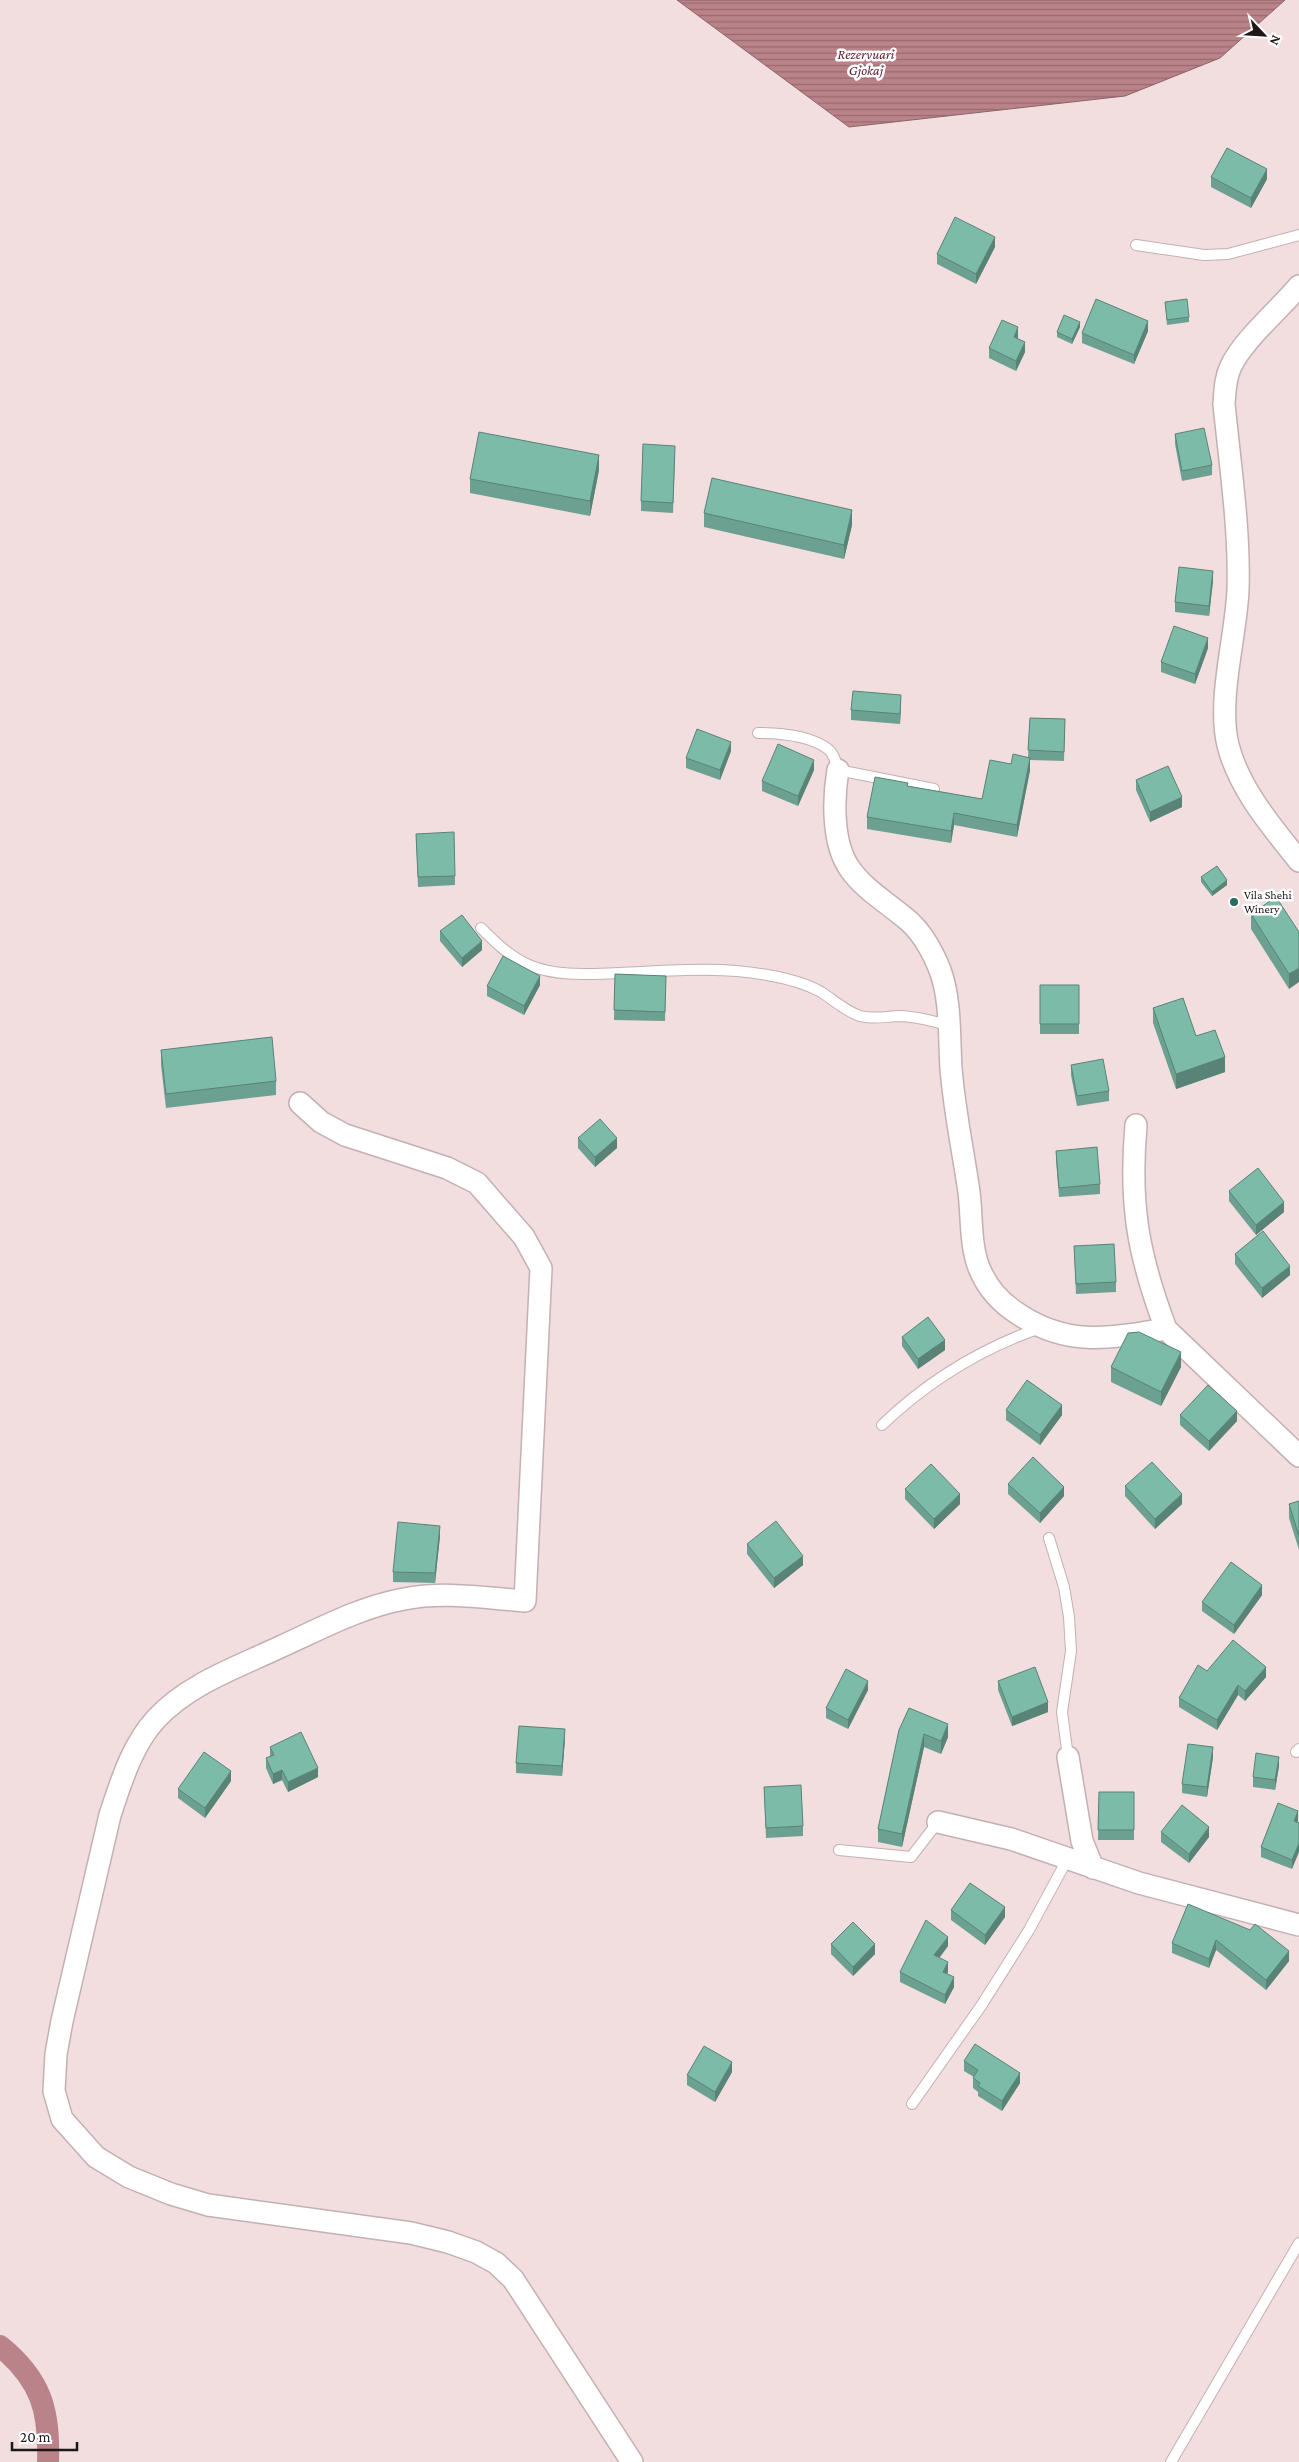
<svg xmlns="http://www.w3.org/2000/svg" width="1299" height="2462" font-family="'Crimson Pro',serif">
<defs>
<pattern id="water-rules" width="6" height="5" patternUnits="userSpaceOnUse" patternTransform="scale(1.25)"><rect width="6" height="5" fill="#ba8389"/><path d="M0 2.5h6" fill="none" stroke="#976a6f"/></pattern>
</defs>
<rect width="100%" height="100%" fill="#f2dddf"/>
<!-- water -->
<path fill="url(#water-rules)" stroke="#8c6367" d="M677 0H1285L1220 58 1125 96 849 127Z"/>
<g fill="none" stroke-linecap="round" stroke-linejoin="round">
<!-- canal -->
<path stroke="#ba8389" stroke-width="22" d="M0 2346C41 2379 50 2411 48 2462"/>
<defs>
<path id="lane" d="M1136 245 1204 255 1228 254 1299 235
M758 733C780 733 809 735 828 749 834 754 836 762 838 770L934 789
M481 928C496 943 509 956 529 965 557 977 589 974 619 973 668 971 718 966 767 975 785 978 805 983 821 992 834 1000 845 1011 860 1016 874 1020 887 1016 901 1016 918 1017 934 1021 950 1026
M882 1425C928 1381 980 1349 1040 1328
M1049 1538 1064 1587 1069 1617 1071 1651 1062 1712 1068 1757
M1296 1752 1299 1749
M839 1850 911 1857 938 1822
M912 2104 981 2006 1029 1930 1068 1858
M1171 2462 1299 2243"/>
<path id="street" d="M1299 286C1279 310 1244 339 1231 366 1225 378 1225 391 1224 404 1230 464 1240 531 1238 590 1236 637 1217 700 1228 745 1239 789 1272 827 1299 861
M838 770C833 799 832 844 850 869 864 889 886 902 904 917 921 930 932 950 940 970 951 1000 949 1036 951 1068 954 1109 963 1150 969 1192 972 1216 970 1248 980 1270 988 1289 1002 1304 1020 1315 1069 1347 1111 1338 1166 1329L1299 1456
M300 1103 321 1122 345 1135 447 1168 477 1183 524 1237 541 1268 525 1601C485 1598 444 1591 404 1599 360 1607 320 1629 280 1647 238 1667 188 1684 156 1719 132 1745 121 1782 110 1815L62 2021 56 2054 54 2091 62 2119 96 2157 129 2177 171 2194 208 2205 411 2233 448 2242 476 2252 496 2263 513 2279 632 2462
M1136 1125C1129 1204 1138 1255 1166 1329
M1068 1757 1082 1841 1093 1868
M938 1822 1011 1839 1139 1883 1299 1925"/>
</defs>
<!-- lane casing -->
<use href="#lane" stroke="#c4b0b2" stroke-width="12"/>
<!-- street casing -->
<use href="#street" stroke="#c4b0b2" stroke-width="24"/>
<!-- lane -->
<use href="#lane" stroke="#fff" stroke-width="10"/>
<!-- street -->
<use href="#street" stroke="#fff" stroke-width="21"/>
</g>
<!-- wall -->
<path fill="#6ca191" d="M1211 177 1267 179 1251 208 1211 187Z
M995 247 976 284 937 264V254Z
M1165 302 1189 317V322L1167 325Z
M1080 327 1072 344 1057 337V332Z
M1148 331 1134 364 1082 343V333Z
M1018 337V339L1025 352 1016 371 989 358V348Z
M1175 434 1212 465V475L1182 481 1175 444Z
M675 455 673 513 641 511V501Z
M599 470 590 516 470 493V479Z
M704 513 852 525 844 559 704 527Z
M1213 581 1209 616 1175 612V602Z
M1208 648 1195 684 1161 672V662Z
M901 705 900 724 851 720V710Z
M1030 718 1065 719 1064 761 1030 760V770L1017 837 954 825 951 843 867 829V817L908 786 982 799 1011 764 1028 758Z
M731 751 720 780 686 768V758Z
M814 770 798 806 762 791V781Z
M1136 780 1182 807 1150 822 1136 790Z
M416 834 455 876V885L418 887Z
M1201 877 1227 885 1212 896 1201 882Z
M1251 914 1299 932 1289 989 1251 929Z
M440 931 482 950 462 967 440 941Z
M615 974 666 976 665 1021 614 1020Z
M540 985 524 1015 487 996V986Z
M1040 985H1079V1034H1040Z
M1153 1008 1196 1036 1225 1072 1176 1089 1153 1023Z
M161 1050 276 1081V1095L166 1108 161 1065Z
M1071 1065 1109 1091V1101L1077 1106 1071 1075Z
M578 1138 617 1148 595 1167 578 1148Z
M1056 1151 1100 1184V1194L1059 1197 1056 1160Z
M1229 1191 1284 1212 1256 1235 1229 1201Z
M1074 1246 1116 1282V1292L1076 1294Z
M1235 1254 1290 1275 1262 1298 1235 1264Z
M902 1337 945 1350 918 1369 902 1346Z
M1111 1367H1181L1161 1406 1111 1382Z
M1006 1410 1062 1415 1040 1445 1006 1420Z
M1180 1415 1237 1421 1209 1451 1180 1425Z
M1008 1484 1064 1496 1040 1523 1008 1494Z
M1125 1486 1182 1504 1155 1529 1125 1496Z
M905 1489 960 1504 934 1529 905 1499Z
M1299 1501V1550L1289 1518V1504Z
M440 1536 435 1583 393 1582V1572Z
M747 1544 803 1565 774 1588 747 1554Z
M1262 1595 1234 1634 1202 1611V1602Z
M1207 1671 1266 1677 1245 1701 1238 1695 1217 1730 1179 1707V1698Z
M998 1681 1048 1712 1012 1726 998 1690Z
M868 1690 848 1729 826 1718V1708Z
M899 1730 948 1737 941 1754 924 1747 902 1847 878 1842V1829Z
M565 1739 562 1776 516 1773V1763Z
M270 1747 318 1777 288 1792 282 1780 273 1784 266 1768V1758L270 1757Z
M1213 1757 1207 1797 1182 1793V1784Z
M1279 1766 1275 1790 1253 1787V1777Z
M231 1781 205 1818 178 1798V1789Z
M764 1787 803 1826V1836L766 1838Z
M1099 1792H1134V1840H1098Z
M1298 1821 1292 1869 1261 1857V1847Z
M1161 1832 1209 1837 1189 1863 1161 1842Z
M1188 1904 1289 1961 1266 1990 1216 1950 1209 1968 1172 1953V1943Z
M951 1910 1005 1917 985 1945 951 1920Z
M831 1944 875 1954 853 1976 831 1954Z
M948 1946 939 1958 948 1972 947 1974 954 1987 945 2004 900 1982V1972Z
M964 2061 1020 2083 1002 2111 978 2096V2092L973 2088V2078L974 2077 964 2071Z
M732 2072 715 2102 687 2085V2075Z"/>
<!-- shaded-wall -->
<path fill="#588376" d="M1267 169V179L1251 208V198Z
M995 237V247L976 284V274Z
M1148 321V331L1134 364V355Z
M1080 322V327L1072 344V339Z
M1018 327V337L1014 346V337Z
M1025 342V352L1016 371V361Z
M599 455V470L590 516V501Z
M852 510V525L844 559V545Z
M1213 571V581L1209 616V606Z
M1208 638V648L1195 684V674Z
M901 695V705L900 724V714Z
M731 742V751L720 780V770Z
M1030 758V770L1017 837V825Z
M814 760V770L798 806V796Z
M1182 797V807L1150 822V812Z
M954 813V825L951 843V831Z
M1227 880V885L1212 896V892Z
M482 941V950L462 967V958Z
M1299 968V982L1289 989V974Z
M540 976V985L524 1015V1006Z
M1225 1057V1072L1176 1089V1074Z
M617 1138V1148L595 1167V1157Z
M1284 1202V1212L1256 1235V1225Z
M1290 1266V1275L1262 1298V1288Z
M945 1340V1350L918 1369V1359Z
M1181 1352V1367L1161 1406V1392Z
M1062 1405V1415L1040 1445V1435Z
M1237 1411V1421L1209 1451V1441Z
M1064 1487V1496L1040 1523V1513Z
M960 1494V1504L934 1529V1519Z
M1182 1494V1504L1155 1529V1519Z
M440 1526V1536L435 1583V1573Z
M803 1556V1565L774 1588V1578Z
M1262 1585V1595L1234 1634V1625Z
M1266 1667V1677L1245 1701V1691Z
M868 1681V1690L848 1729V1720Z
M1238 1685V1695L1217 1730V1720Z
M1048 1702V1712L1012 1726V1717Z
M948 1724V1737L941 1754V1741Z
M565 1729V1739L562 1776V1766Z
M924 1734V1747L902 1847V1834Z
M1213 1747V1757L1207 1797V1787Z
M1279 1757V1766L1275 1790V1780Z
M318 1768V1777L288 1792V1782Z
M282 1770V1780L273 1784V1774Z
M231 1771V1781L205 1818V1808Z
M1298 1811V1821L1294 1831V1821Z
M1209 1827V1837L1189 1863V1854Z
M1299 1843V1852L1292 1869V1860Z
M1005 1907V1917L985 1945V1935Z
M948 1937V1946L934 1965V1955Z
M1216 1940V1950L1209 1968V1959Z
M875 1944V1954L853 1976V1967Z
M1289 1951V1961L1266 1990V1980Z
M948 1962V1972L943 1982V1972Z
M954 1977V1987L945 2004V1995Z
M732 2062V2072L715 2102V2092Z
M1020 2073V2083L1002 2111V2101Z"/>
<!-- building -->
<path fill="#7dbba9" stroke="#588376" d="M1227 148 1267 169 1251 198 1211 177Z
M955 217 995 237 976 274 937 254Z
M1096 299 1148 321 1134 355 1082 333Z
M1187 299 1189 317 1167 320 1165 302Z
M1064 315 1080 322 1072 339 1057 332Z
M1002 320 1018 327 1014 337 1025 342 1016 361 989 348Z
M1204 428 1212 465 1182 471 1175 434Z
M479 432 599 455 590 501 470 479Z
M643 444 675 446 673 503 641 501Z
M712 478 852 510 844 545 704 513Z
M1179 567 1213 571 1209 606 1175 602Z
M1174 626 1208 638 1195 674 1161 662Z
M853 691 901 695 900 714 851 710Z
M1030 718 1065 719 1064 752 1028 750Z
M697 729 731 742 720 770 686 758Z
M778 744 814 760 798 796 762 781Z
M1013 754 1030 758 1017 825 954 813 951 831 867 817 875 777 908 783 907 786 982 799 990 760 1011 764Z
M1168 766 1182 797 1150 812 1136 780Z
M454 832 455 876 418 877 416 834Z
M1217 866 1227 880 1212 892 1201 877Z
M1276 897 1299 932V968L1289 974 1251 914Z
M462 915 482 941 462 958 440 931Z
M503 956 540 976 524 1006 487 986Z
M615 974 666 976 665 1012 614 1010Z
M1040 985H1079V1024H1040Z
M1183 998 1196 1036 1215 1030 1225 1057 1176 1074 1153 1008Z
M272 1037 276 1081 166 1094 161 1050Z
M1103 1059 1109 1091 1077 1096 1071 1065Z
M600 1119 617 1138 595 1157 578 1138Z
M1097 1147 1100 1184 1059 1188 1056 1151Z
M1258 1168 1284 1202 1256 1225 1229 1191Z
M1263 1231 1290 1266 1262 1288 1235 1254Z
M1114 1244 1116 1282 1076 1284 1074 1246Z
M928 1317 945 1340 918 1359 902 1337Z
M1139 1332 1181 1352 1161 1392 1111 1367 1128 1333Z
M1027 1380 1062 1405 1040 1435 1006 1410Z
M1208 1385 1237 1411 1209 1441 1180 1415Z
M1033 1457 1064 1487 1040 1513 1008 1484Z
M1152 1462 1182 1494 1155 1519 1125 1486Z
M931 1464 960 1494 934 1519 905 1489Z
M1299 1501V1536L1289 1504Z
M776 1521 803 1556 774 1578 747 1544Z
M398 1522 440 1526 435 1573 393 1572Z
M1231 1562 1262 1585 1234 1625 1202 1602Z
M1233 1640 1266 1667 1245 1691 1238 1685 1217 1720 1179 1698 1198 1665 1207 1671Z
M1035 1667 1048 1702 1012 1717 998 1681Z
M846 1669 868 1681 848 1720 826 1708Z
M909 1708 948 1724 941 1741 924 1734 902 1834 878 1829 899 1730Z
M519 1726 565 1729 562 1766 516 1763Z
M301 1732 318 1768 288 1782 282 1770 273 1774 266 1758 274 1755 270 1747Z
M1188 1744 1213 1747 1207 1787 1182 1784Z
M204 1752 231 1771 205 1808 178 1789Z
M1256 1753 1279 1757 1275 1780 1253 1777Z
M801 1785 803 1826 766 1828 764 1787Z
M1099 1792H1134V1830H1098Z
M1278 1803 1298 1811 1294 1821 1299 1823V1843L1292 1860 1261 1847Z
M1182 1805 1209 1827 1189 1854 1161 1832Z
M970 1883 1005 1907 985 1935 951 1910Z
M1188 1904 1250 1930 1255 1924 1289 1951 1266 1980 1216 1940 1209 1959 1172 1943Z
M926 1920 948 1937 934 1955 948 1962 943 1972 954 1977 945 1995 900 1972Z
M853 1922 875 1944 853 1967 831 1944Z
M975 2044 1020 2073 1002 2101 978 2086 980 2083 973 2078 978 2070 964 2061Z
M704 2046 732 2062 715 2092 687 2075Z"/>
<!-- markers -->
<circle fill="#296b5c" stroke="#fff" stroke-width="2" cx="1234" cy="902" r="5"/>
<g text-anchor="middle" stroke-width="5" stroke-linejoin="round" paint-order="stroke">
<!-- poi labels -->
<g font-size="12" fill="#1f1819" stroke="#fff" text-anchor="start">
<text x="1244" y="899">Vila Shehi<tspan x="1244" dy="14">Winery</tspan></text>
</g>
<!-- water labels -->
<g font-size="14" font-style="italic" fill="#5f1b2a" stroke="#fff">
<text x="866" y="59">Rezervuari<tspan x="866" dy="16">Gjokaj</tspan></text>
</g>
</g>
<!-- north arrow -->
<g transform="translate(1264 35) rotate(115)" stroke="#ffffff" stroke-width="4" paint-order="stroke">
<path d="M0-4L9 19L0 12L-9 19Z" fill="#1f1819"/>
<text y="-8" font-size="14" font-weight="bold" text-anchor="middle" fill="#1f1819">N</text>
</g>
<!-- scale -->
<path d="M12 2442v8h65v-8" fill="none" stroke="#1f1819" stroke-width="2.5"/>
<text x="20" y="2442" font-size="15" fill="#1f1819" stroke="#ffffff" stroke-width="4" paint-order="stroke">20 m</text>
</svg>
